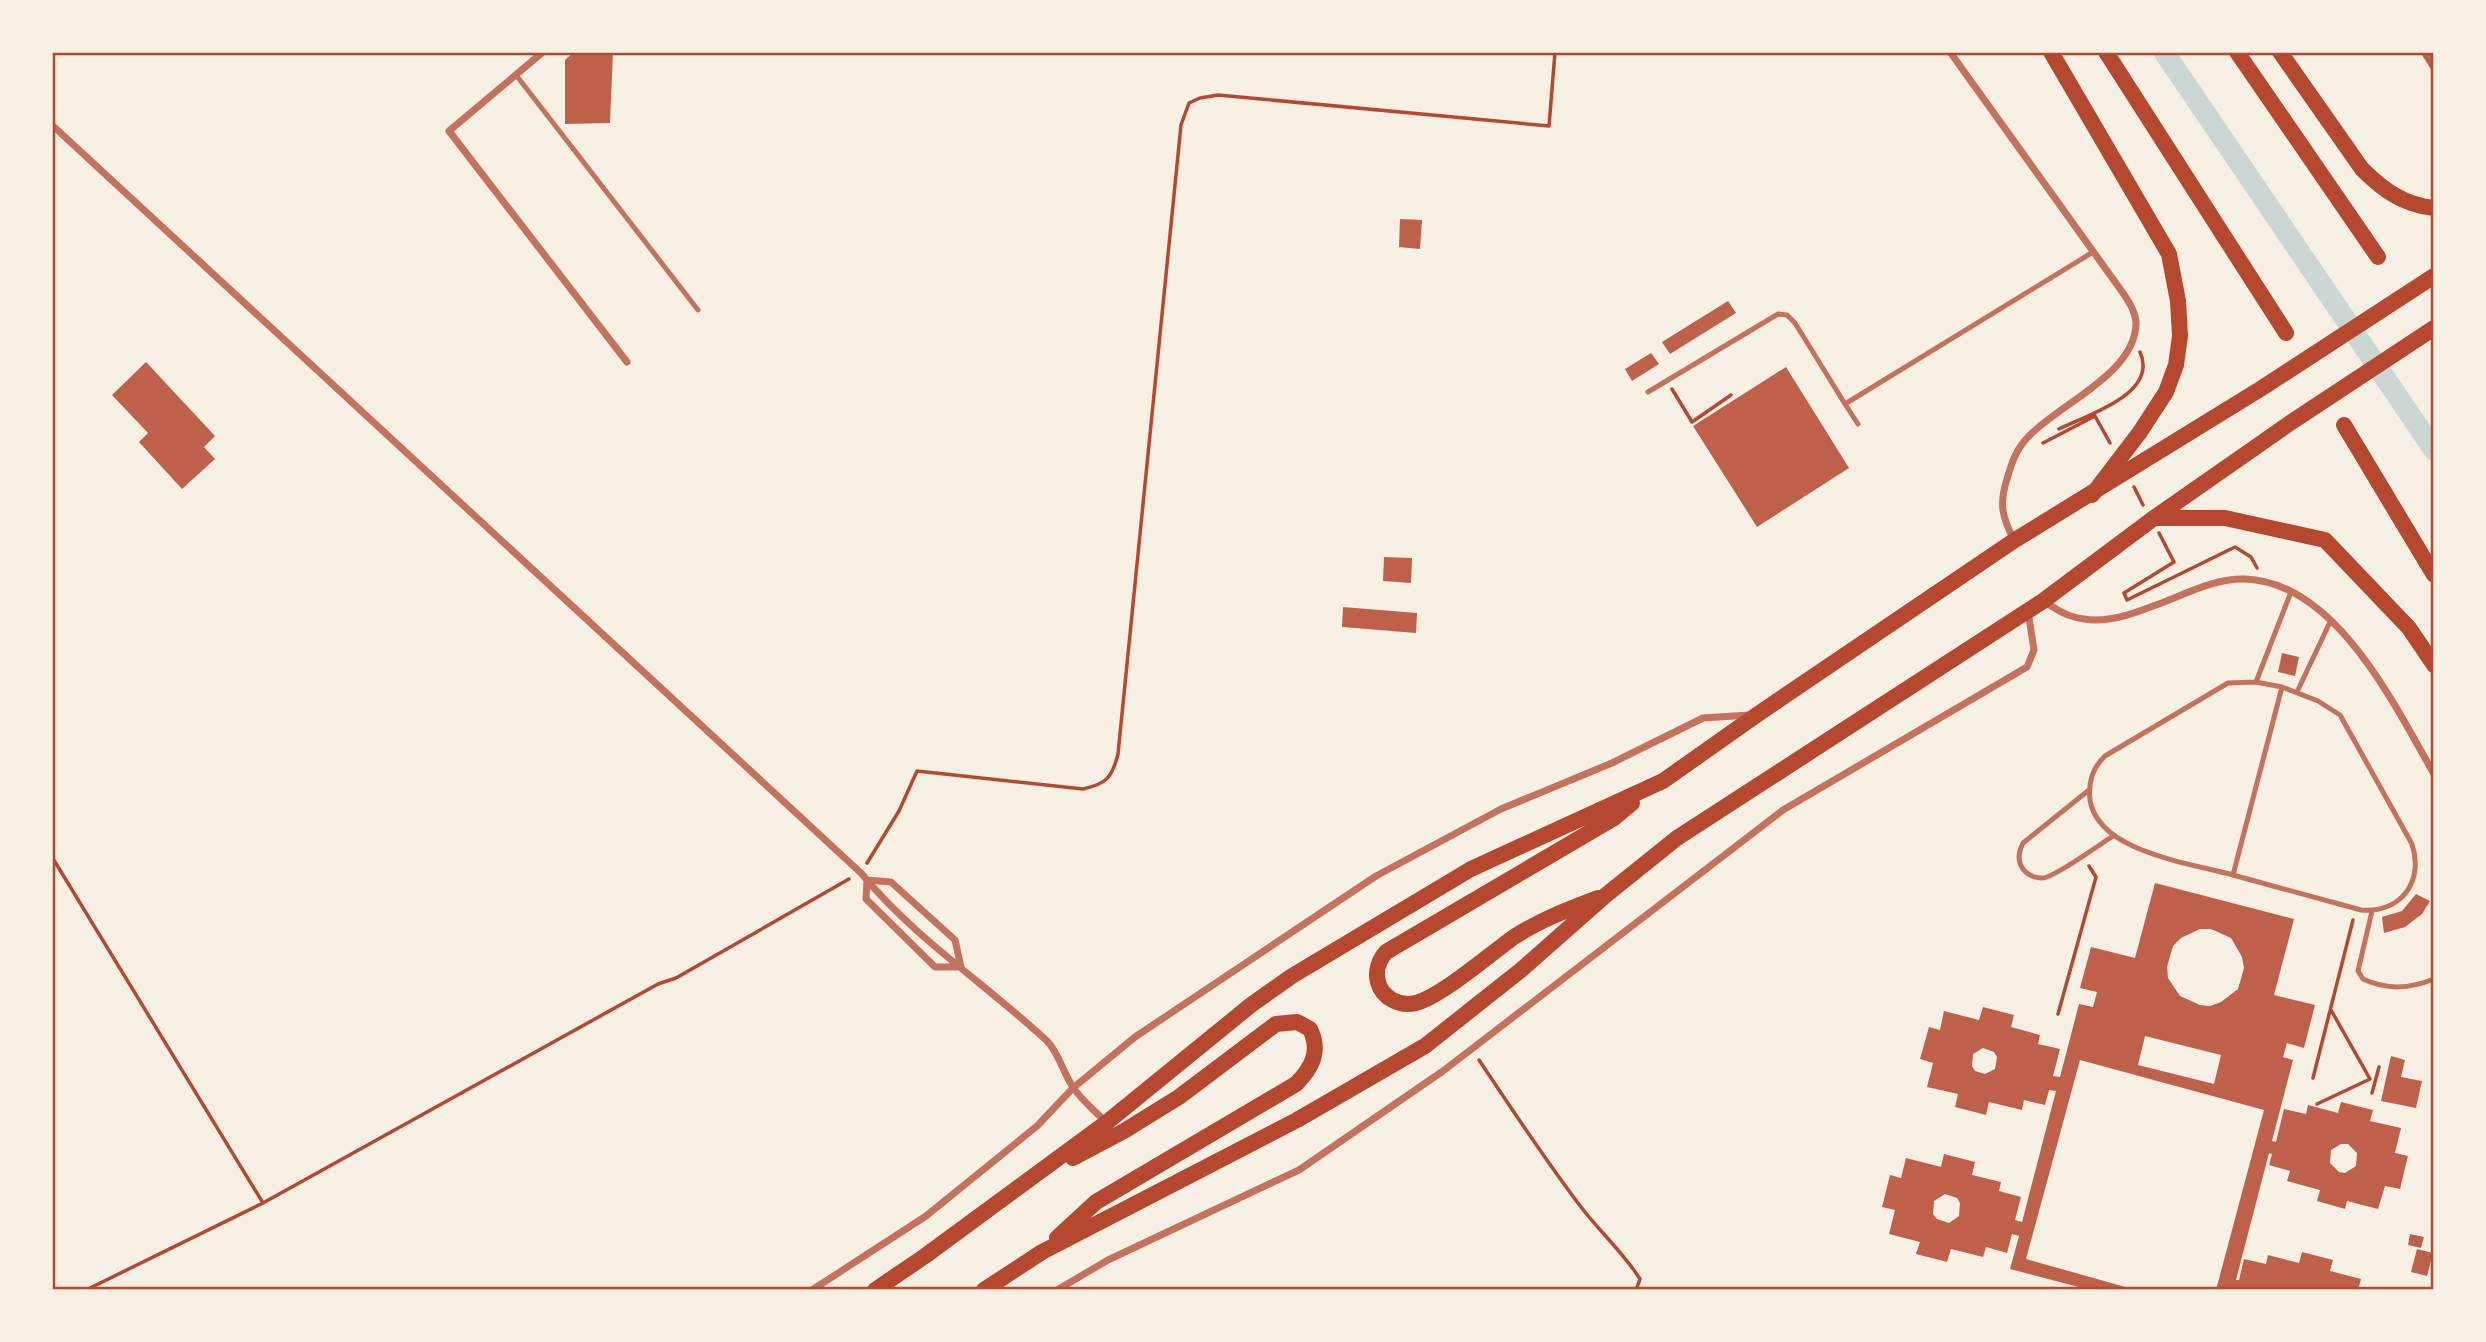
<svg xmlns="http://www.w3.org/2000/svg" width="2486" height="1342" font-family="Quicksand,sans-serif">
<rect width="100%" height="100%" fill="#f6efe4"/>
<g fill="none" stroke-linecap="round" stroke-linejoin="round">
<!-- canal -->
<path stroke="#c9d6d2" stroke-width="21" d="M2164 52 2434 450"/>
</g>
<!-- building -->
<path fill="#bf614a" fill-rule="evenodd" d="M574 52H613L610 123 565 124V60Z
M2420 52H2434V74Z
M1400 219 1422 220 1420 249 1399 247Z
M1728 301 1736 313 1670 354 1662 342Z
M1651 353 1659 364 1632 381 1625 369Z
M146 362 215 436 204 447 215 459 182 489 139 442 148 433 112 395Z
M1786 367 1849 468 1757 527 1693 426Z
M1384 557 1412 558 1411 583 1383 581Z
M1343 607 1417 613 1416 633 1342 627Z
M2282 653 2299 657 2295 676 2278 672Z
M2155 883 2294 919 2274 995 2315 1005 2304 1048 2287 1043 2283 1057 2293 1060 2272 1141 2276 1142 2284 1109 2306 1114 2308 1105 2338 1113 2341 1102 2373 1110 2370 1121 2401 1128 2395 1153 2408 1156 2400 1189 2385 1186 2378 1209 2347 1201 2345 1209 2317 1201 2320 1190 2287 1181 2290 1171 2269 1165 2272 1154 2269 1153 2236 1280H2239L2244 1259 2266 1264 2268 1255 2299 1263 2302 1252 2333 1260 2330 1271 2361 1279 2358 1290H2216L2264 1110 2080 1060 2026 1259 2136 1290H2090L2010 1269 2019 1236 2012 1234 2007 1253 1986 1247 1983 1257 1951 1249 1947 1262 1916 1254 1920 1242 1889 1234 1895 1210 1882 1207 1890 1175 1901 1178 1906 1158 1941 1167 1944 1154 1975 1162 1972 1175 2001 1182 1999 1191 2021 1197 2015 1220 2022 1222 2056 1091 2049 1090 2045 1105 2024 1100 2022 1110 1989 1102 1986 1115 1955 1107 1958 1094 1927 1087 1933 1063 1920 1059 1929 1027 1940 1030 1944 1011 1979 1020 1983 1007 2014 1015 2011 1027 2040 1035 2038 1044 2060 1049 2053 1076 2060 1077 2079 1004 2093 1007 2097 992 2080 988 2091 947 2135 958ZM2200 929H2211L2231 938 2242 957 2244 968 2238 989 2221 1002 2210 1006 2200 1005 2180 996 2168 978 2167 967 2173 946 2181 938ZM2145 1036 2221 1055 2214 1084 2138 1065ZM1983 1048 1994 1052 1997 1057 1995 1069 1985 1074 1975 1071 1972 1066 1973 1054ZM2341 1144H2348L2357 1153 2356 1166 2345 1173 2339 1172 2330 1163 2331 1150ZM1945 1194 1957 1198 1960 1203 1959 1216 1949 1223 1937 1219 1933 1214 1934 1201Z
M2416 894 2430 901 2422 914 2405 927 2384 933 2382 917 2402 911Z
M2391 1056 2405 1060 2401 1077 2422 1081 2416 1108 2381 1101Z
M2410 1234 2424 1237 2421 1248 2408 1245Z
M2417 1249 2433 1253 2427 1276 2411 1272Z"/>
<g fill="none" stroke-linecap="round" stroke-linejoin="round">
<!-- path -->
<path stroke="#b5482f" stroke-width="3.5" d="M1672 389 1692 422 1731 395
M2059 429C2087 415 2159 394 2140 352
M2043 443 2095 416 2110 443
M2134 487 2143 505
M2159 533 2174 562 2124 593 2127 600 2235 547 2251 557 2257 568
M52 857 263 1203
M867 863 899 811 917 771 1083 789C1106 784 1112 778 1118 754L1181 125 1189 103 1200 98 1218 95 1549 126 1555 52
M2058 1014 2096 877 2089 866
M1479 1060C1512 1109 1545 1160 1581 1207 1600 1232 1623 1252 1640 1279L1636 1290
M2313 1078 2353 920
M2372 1093 2379 1067
M2317 1104 2370 1079 2331 1010
M86 1290 263 1203 658 984 676 978 849 879"/>
<!-- service -->
<path stroke="#c5725c" stroke-width="5" d="M516 75 698 310
M1648 392 1778 314 1787 315 1795 323 1845 404
M1858 424 1845 404 2093 252
M2256 682 2291 592
M2297 692 2331 620
M2089 790 2023 843C2019 851 2017 861 2023 869 2028 876 2039 880 2047 877 2065 870 2096 847 2113 836
M2233 875C2190 863 2098 852 2090 800 2088 782 2092 768 2105 756L2228 683 2256 682 2282 687 2318 701 2340 715 2412 844C2424 881 2402 913 2361 910L2233 875 2282 687
M2372 911 2358 971 2363 979C2387 990 2409 989 2434 979"/>
<!-- minor -->
<path stroke="#c5725c" stroke-width="7" d="M543 52 449 131 627 362
M1950 52 2123 293C2129 302 2135 311 2136 322 2137 373 2059 404 2029 436 2016 449 2012 462 2007 479 1999 504 2002 517 2014 540
M52 125 861 873C914 938 986 984 1047 1041 1059 1053 1063 1073 1073 1087 1081 1100 1095 1111 1106 1122
M2043 601C2052 606 2061 613 2071 616 2104 627 2134 613 2164 602 2190 592 2217 578 2245 579 2336 582 2395 706 2434 774
M867 880 891 882 955 940 961 967H935L866 899Z
M812 1290 926 1216 1037 1126 1073 1088 1135 1037 1376 876 1501 809 1612 763 1703 718 1750 715
M1057 1290 1108 1260 1299 1170 1443 1071 1783 810 2027 667 2034 650 2028 611"/>
<!-- primary -->
<path stroke="#b5482f" stroke-width="16" d="M1598 898C1569 909 1540 920 1514 937 1490 954 1442 996 1416 1003 1400 1007 1382 998 1378 982 1375 971 1379 960 1386 952L1614 818 1632 803
M1057 1238 1096 1202 1296 1084C1312 1068 1321 1051 1310 1029L1297 1022 1276 1024 1179 1097 1124 1131 1073 1158
M875 1290 925 1256 1106 1123 1251 1005 1292 976 1471 869 1663 781 1758 714 2015 540 2262 388 2434 276
M984 1290 1042 1252 1297 1120 1425 1046 1521 970 1606 895 1677 838 2043 601 2154 518 2290 423 2434 328"/>
<!-- trunk -->
<path stroke="#b5482f" stroke-width="16" d="M2051 52 2169 254 2178 301 2180 336 2176 365 2166 392 2140 432 2092 495
M2106 52 2286 333
M2237 52 2378 257
M2280 52 2362 169C2383 190 2404 205 2434 208
M2344 425 2434 575
M2154 518H2225L2325 540 2409 628 2434 665"/>
</g>
<!-- border -->
<rect width="2486" height="1342" fill="none" stroke="#f6efe4" stroke-width="108"/>
<rect x="54" y="54" width="2378" height="1234" fill="none" stroke="#b5482f" stroke-width="2.5"/>
</svg>
